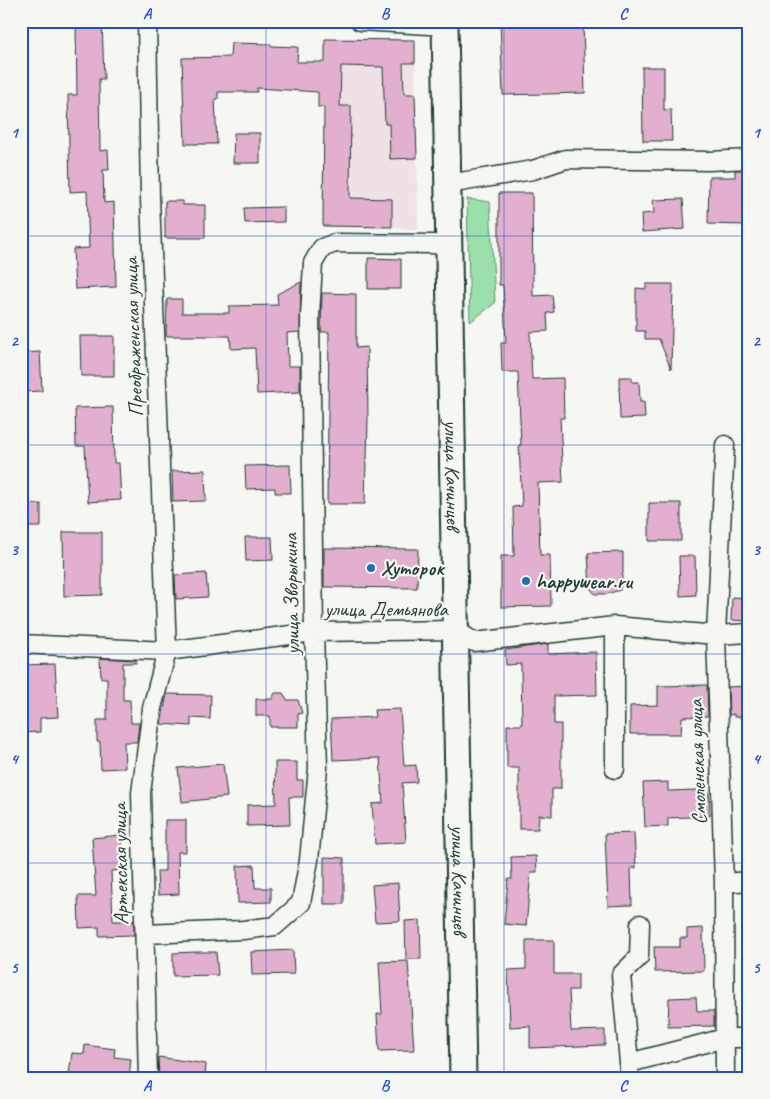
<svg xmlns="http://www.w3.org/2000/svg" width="770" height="1099" font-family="Caveat,sans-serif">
<rect width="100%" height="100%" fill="#f6f6f2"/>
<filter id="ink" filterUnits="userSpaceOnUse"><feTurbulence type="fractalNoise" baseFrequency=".02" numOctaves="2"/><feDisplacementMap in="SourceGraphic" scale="10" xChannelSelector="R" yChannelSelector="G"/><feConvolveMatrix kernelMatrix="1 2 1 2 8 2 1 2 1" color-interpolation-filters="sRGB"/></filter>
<g filter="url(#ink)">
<!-- built -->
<path fill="#f0e1e7" d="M325 39 415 40 418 230 392 227 323 226 324 107 319 62H325Z"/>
<!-- green -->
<path fill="#9bdfaa" stroke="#5d8e6f" d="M467 199 490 202 495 303 470 322Z"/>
<!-- building -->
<path fill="#e2b0ce" stroke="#1f3d34" d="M76 21H102L104 79H99L100 151 108 150 109 170H103L104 203 114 202 116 287 75 289 73 249 89 248 87 191 70 192 68 95H77Z
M500 21H583L585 93 503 95Z
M325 39 415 40V63H403L404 94H415L417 158 390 159 389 124H385L383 67 341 66 340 106H351L350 198 392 199V227L323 226 324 107H318V92L257 88V92H218V99H215L217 144H185L182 58 230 57 231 43 271 44V46L298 47 297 62H325Z
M642 67H664V110L671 109 672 141H643Z
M234 133H260V163H233Z
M735 170H749L746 225 708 224 709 177H735Z
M499 193H532L533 296 552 295 554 312 547 313 548 331 530 332 532 379 563 378 564 418H560L563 482 538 483 540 555H550L551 606 501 607V556H514L513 507 522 506 519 445H521L518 372H502L501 343H506L503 285H499Z
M683 199 685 229 642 232 641 214 654 213 653 200Z
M165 201H183V205H205V238H165Z
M284 207V222L245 223 244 208Z
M368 258 401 259V289H368Z
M301 282 300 332 287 333 288 366H300V392L257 394 255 348 231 349 230 336H166L167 299H182V313H229V306L278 305 277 294Z
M646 284H673L671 369 659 339H645V331H636V288L646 289Z
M322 293 356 294V348L367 347 368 420 367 459H366L365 504H327L329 332H321Z
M80 336H114V376H81Z
M40 352 42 391 21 392V353Z
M619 377H632V382H639L640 402H644L645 418 620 419Z
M113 407 114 463H119L121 500 88 502 85 446H76L75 408Z
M290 465 291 493H275V488L246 489 245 466Z
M205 470 206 501 173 502 172 471Z
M649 503H681V541H649Z
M41 504V527H21V505Z
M63 532H102V595L64 596Z
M245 537H272L273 560 246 561Z
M324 548 418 549 417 588 324 587Z
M623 552V572L620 590 607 594H595L590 588 588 553Z
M679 556H695L696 595 680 596Z
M206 573 208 597 176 599 175 575Z
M732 597 749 598V621L731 620Z
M548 644V654L596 652 597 695 554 696V724H561V789H552V816L539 815 538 829H519V768H507V725H522L521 664 506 665 505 650Z
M100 658 136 660V663H123V700H130L131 723H139L137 742H124L125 768 101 769 100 742H97V720H107V678H101Z
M55 664 58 717 40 718V732L21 733V665Z
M707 685 708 716 682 717 681 734H630V706L658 705V686Z
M749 686V717H734V714L729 715 728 687Z
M275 693H283L287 700H298L302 713 298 714V727H270V716H256V699H272Z
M167 694 211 695 210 719 191 718V726L161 724Z
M400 709 404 766 416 765 417 782 402 783 406 842 375 844 372 804 383 803 380 758 333 760 331 719 375 717 374 710Z
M275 762H297V780H303V797H289L290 825 247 826V805L276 804Z
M223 764 227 797 182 802 178 768Z
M668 782V791L698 790V793H709L710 816 668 818V826L645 827 643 783Z
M165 820H186V852H178L179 894 158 895 157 871H165Z
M634 833 636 868H631L632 905 608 906 605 834Z
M121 835 124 870 111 871 113 921H134V935L99 936V927L79 928 78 896H96L92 838Z
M536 856 537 872H531L526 926 504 924 508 879H512L511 857Z
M324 857 344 858V904H324Z
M254 865 255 888H271V902L238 903 237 866Z
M398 883 400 921 375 922 372 885Z
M420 920 421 959H406L405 921Z
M703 928 704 971 655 972 654 947H680V938H687V929Z
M526 940H554V974H578V990H569L571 1031 605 1030V1045L530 1048V1026L510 1027 508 970 526 969Z
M293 950 294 974 252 975 251 952Z
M196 952H216L218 975 173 976V953Z
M408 961 414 1050 379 1051 377 1014H382L379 962Z
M696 997 697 1011H714V1026L668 1027 669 998Z
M85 1045 115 1049 114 1057 131 1059 129 1078H95L69 1074 72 1053 84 1054Z
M158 1057 206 1064 205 1078H159Z"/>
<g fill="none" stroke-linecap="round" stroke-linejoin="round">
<defs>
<path id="street" d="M147 21 150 198 167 651 152 708 141 793 148 1078
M360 21 446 26
M448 184 533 170 566 159 709 161 749 159
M725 445 716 635 724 883 725 1078
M21 644 167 651 314 632 456 630 474 642 615 626 716 635 749 633
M615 769V626
M724 883 749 881
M145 934 243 930 275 926 301 903 309 860 318 768 314 632 310 316 313 263 322 248 335 243 433 244 449 246
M629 1063 621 975 639 957 640 924
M629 1078V1063L725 1038H749"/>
<g id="secondary">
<path id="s1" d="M445 21 463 1078"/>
</g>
</defs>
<!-- street casing -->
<use href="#street" stroke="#1f3d34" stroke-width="21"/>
<!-- secondary casing -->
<use href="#secondary" stroke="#1f3d34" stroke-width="29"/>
<!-- street -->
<use href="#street" stroke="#f6f6f2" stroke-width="18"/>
<!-- secondary -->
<use href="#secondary" stroke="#f6f6f2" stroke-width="25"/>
</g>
</g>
<!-- grid -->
<path fill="none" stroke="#1d4ed8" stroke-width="1" stroke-opacity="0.55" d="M266 21V1078M504 21V1078M21 236H749M21 445H749M21 654H749M21 863H749"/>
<!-- markers -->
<g fill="#1f6fb2" stroke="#f6f6f2" stroke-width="2">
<circle cx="371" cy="568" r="5"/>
<circle cx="526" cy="581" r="5"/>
</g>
<g text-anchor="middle" stroke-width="4.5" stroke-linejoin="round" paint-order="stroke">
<!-- street labels -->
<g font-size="21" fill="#1f3d34" stroke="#f6f6f2">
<text transform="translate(133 337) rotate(-92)" y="7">Преображенская улица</text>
<text dy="7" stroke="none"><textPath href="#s1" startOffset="454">улица Качинцев</textPath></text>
<text transform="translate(291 594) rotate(-91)" y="7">улица Зворыкина</text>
<text x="386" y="616">улица Демьянова</text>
<text transform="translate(697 762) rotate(-92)" y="7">Смоленская улица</text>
<text transform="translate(120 864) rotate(-91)" y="7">Артекская улица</text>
<text dy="7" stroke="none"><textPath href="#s1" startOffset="859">улица Качинцев</textPath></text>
</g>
<!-- poi labels -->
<g font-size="21" font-weight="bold" fill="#1f3d34" stroke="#f6f6f2" text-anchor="start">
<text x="381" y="575">Хуторок</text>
<text x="536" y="588">happywear.ru</text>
</g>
</g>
<!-- margin -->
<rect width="770" height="1099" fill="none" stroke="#f6f6f2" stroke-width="55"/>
<rect x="28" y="28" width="714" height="1044" fill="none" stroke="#1d4ed8" stroke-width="2"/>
<g font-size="16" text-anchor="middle" font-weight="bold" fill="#1d4ed8">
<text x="147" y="19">A</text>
<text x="385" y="19">B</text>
<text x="623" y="19">C</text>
<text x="14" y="138">1</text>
<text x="756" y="138">1</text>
<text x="14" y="346">2</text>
<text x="756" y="346">2</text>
<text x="14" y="555">3</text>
<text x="756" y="555">3</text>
<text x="14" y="764">4</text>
<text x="756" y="764">4</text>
<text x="14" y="973">5</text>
<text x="756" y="973">5</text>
<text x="147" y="1091">A</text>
<text x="385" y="1091">B</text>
<text x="623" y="1091">C</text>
</g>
</svg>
